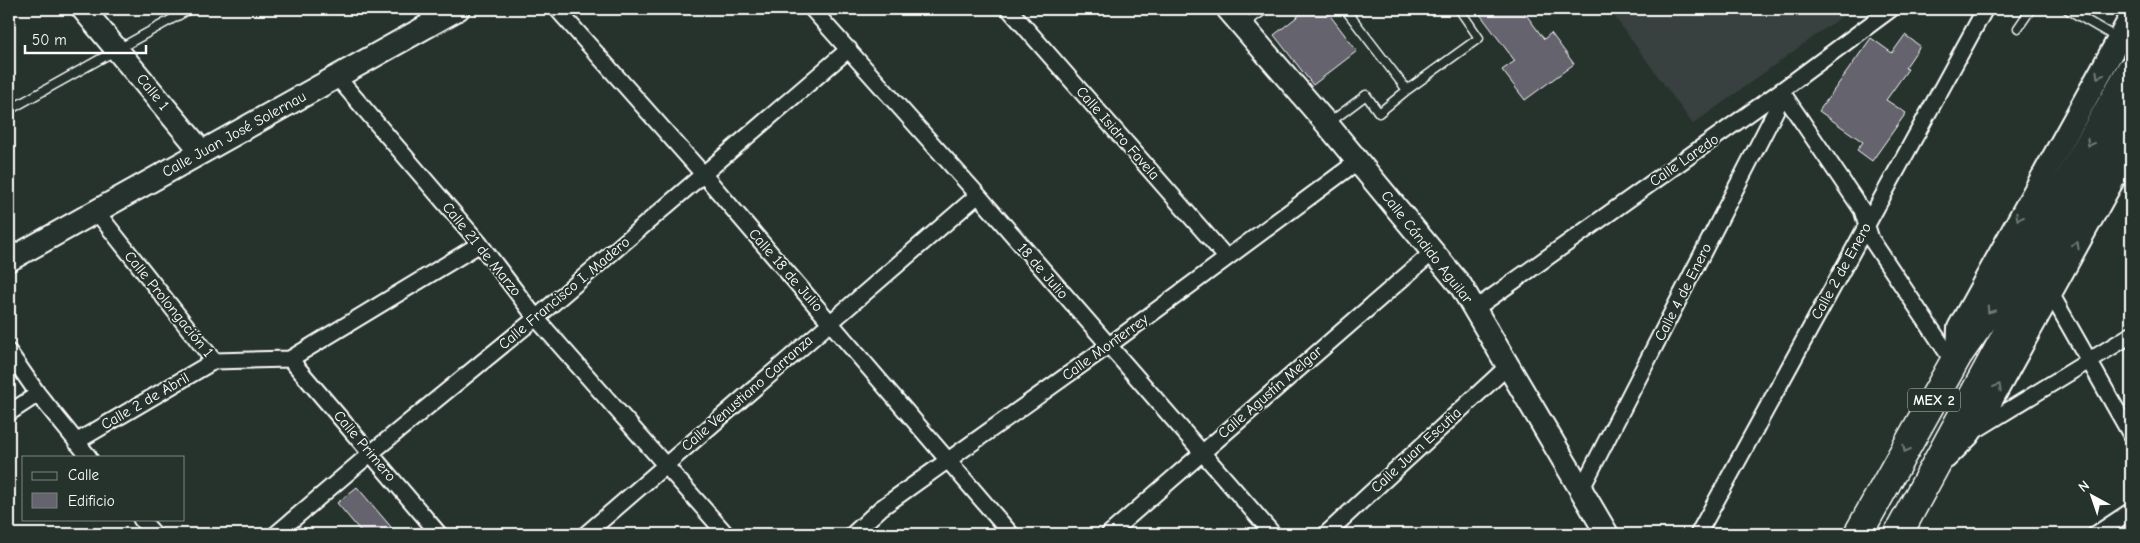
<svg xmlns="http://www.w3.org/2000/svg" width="2140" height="543" font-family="'Comic Neue',sans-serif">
<rect width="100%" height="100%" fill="#26332d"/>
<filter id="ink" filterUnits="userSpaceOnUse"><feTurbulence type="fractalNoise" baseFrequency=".02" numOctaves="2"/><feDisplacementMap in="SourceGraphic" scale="10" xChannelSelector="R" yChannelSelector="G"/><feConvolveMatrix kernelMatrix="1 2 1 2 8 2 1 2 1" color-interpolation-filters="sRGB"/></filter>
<g filter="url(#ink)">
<!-- built -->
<path fill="#394140" d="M1609 9H1852L1693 124Z"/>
<!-- building -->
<path fill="#65636e" stroke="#fff" d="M1307 9H1325L1357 51 1313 85 1274 35Z
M1476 9H1522L1544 39 1551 33 1574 64 1525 100 1502 70 1515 61Z
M1905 35 1920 46 1905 68 1908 69 1886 100 1906 113 1872 161 1857 150 1863 142 1819 111 1871 38 1892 53Z
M357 487 397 534H363L337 503Z"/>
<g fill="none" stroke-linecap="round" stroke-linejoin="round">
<defs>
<path id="lane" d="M1345 9 1407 90 1479 38 1459 9
M2067 9 2117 38
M1244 24 1266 9
M2018 28 2031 9
M9 110 190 9
M1329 123 1366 95 1379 113 1407 90"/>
<path id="street" d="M425 9 436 21
M557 9 704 175 1011 534
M812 9 978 195 1273 534
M1009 9 1226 257
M337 77 480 244 536 318 726 534
M1785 88 1782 92 1862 210 1871 239 1954 363
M96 211 214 361 290 359 480 244
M2050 292 2131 435
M1475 309 1786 87 1891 9
M9 352 38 394 89 457
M290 359 439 534
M9 413 38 394
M1976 430 2131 335
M76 442 214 361
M1581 490 1776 110 1782 92
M141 519 154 534
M276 534 371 453 536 318 849 49
M586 534 978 195
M853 534 881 508 1108 346 1358 161
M1109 534 1433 252
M1326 534 1507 367
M1698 534 1985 9
M2096 534 2131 511"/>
<path id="secondary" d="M83 9 202 152
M1228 9 1327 124 1461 286 1607 534
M9 260 458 9
M1958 355 1959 328 2131 17
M1946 457 1968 435 1988 406 2131 147"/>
<path id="highway" d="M1858 534 1958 355 2018 270 2131 70
M1898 534 2009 330 2131 111"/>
</defs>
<!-- lane casing -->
<use href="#lane" stroke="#fff" stroke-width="11"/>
<!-- street casing -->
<use href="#street" stroke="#fff" stroke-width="19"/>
<!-- secondary casing -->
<use href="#secondary" stroke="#fff" stroke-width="26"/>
<!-- highway casing -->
<use href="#highway" stroke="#fff" stroke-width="31"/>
<!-- lane -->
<use href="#lane" stroke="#26332d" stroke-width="8"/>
<!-- street -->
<use href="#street" stroke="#26332d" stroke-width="15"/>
<!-- secondary -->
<use href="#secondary" stroke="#26332d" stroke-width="22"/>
<!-- highway -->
<use href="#highway" stroke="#26332d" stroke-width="28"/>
</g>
<!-- one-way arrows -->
<defs><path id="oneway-chevron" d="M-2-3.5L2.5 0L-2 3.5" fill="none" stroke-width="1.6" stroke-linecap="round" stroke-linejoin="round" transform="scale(1.25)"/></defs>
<g stroke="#727a76">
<use href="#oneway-chevron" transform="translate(2099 75) rotate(119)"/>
<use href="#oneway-chevron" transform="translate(2090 143) rotate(119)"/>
<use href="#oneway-chevron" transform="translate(2019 217) rotate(119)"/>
<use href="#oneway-chevron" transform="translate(2076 245) rotate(-61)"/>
<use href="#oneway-chevron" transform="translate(1990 310) rotate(125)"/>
<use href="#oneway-chevron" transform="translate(1998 387) rotate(-61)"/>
<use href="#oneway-chevron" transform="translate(1906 449) rotate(119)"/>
</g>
</g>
<g text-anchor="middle" stroke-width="4" stroke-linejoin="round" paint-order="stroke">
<!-- shield labels -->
<rect fill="#26332d" stroke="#bec2c0" stroke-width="1" x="1908" y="388.5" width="52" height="23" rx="4"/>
<g font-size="14" font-weight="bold" fill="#fff">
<text x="1934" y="405">MEX 2</text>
</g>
<!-- street labels -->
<g font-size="15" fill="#fff" stroke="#26332d">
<text transform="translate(153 92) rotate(51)" y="5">Calle 1</text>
<text transform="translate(1118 133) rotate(49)" y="5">Calle Isidro Favela</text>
<text transform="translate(234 134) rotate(-29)" y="5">Calle Juan José Solernau</text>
<text transform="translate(1684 160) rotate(-35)" y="5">Calle Laredo</text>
<text transform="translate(1427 247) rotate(52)" y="5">Calle Cándido Aguilar</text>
<text transform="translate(482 249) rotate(51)" y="5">Calle 21 de Marzo</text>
<text transform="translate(786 270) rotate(49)" y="5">Calle 18 de Julio</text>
<text transform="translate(1043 271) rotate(49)" y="5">18 de Julio</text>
<text transform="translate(1841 271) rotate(-61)" y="5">Calle 2 de Enero</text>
<text transform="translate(1683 292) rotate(-63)" y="5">Calle 4 de Enero</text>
<text transform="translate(564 293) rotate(-40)" y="5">Calle Francisco I. Madero</text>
<text transform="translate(169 304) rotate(51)" y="5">Calle Prolongación 1</text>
<text transform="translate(1105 347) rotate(-36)" y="5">Calle Monterrey</text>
<text transform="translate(1270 392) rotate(-41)" y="5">Calle Agustín Melgar</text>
<text transform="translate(747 393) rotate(-41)" y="5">Calle Venustiano Carranza</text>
<text transform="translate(145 401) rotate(-30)" y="5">Calle 2 de Abril</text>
<text transform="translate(365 446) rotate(50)" y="5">Calle Primero</text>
<text transform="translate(1416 450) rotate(-43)" y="5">Calle Juan Escutia</text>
</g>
</g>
<!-- margin -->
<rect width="2140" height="543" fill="none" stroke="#26332d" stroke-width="30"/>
<rect x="15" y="15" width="2110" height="513" fill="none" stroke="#fff" stroke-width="2" filter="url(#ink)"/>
<!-- legend -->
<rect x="22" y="456" width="162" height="65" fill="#26332d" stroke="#7d8581"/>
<rect x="32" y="472" width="25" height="8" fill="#26332d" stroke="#7d8581"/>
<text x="68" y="480" font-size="15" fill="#ffffff">Calle</text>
<rect x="32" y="493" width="25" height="15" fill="#65636e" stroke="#7d8581"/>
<text x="68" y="506" font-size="15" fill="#ffffff">Edificio</text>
<!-- north arrow -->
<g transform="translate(2092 496) rotate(320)" stroke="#26332d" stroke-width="4" paint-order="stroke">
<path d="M0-4L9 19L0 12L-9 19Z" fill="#ffffff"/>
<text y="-8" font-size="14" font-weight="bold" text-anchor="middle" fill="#ffffff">N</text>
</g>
<!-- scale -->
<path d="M25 45v8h121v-8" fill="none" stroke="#ffffff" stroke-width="2.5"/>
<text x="32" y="45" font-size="15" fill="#ffffff" stroke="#26332d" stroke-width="4" paint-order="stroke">50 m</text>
</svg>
